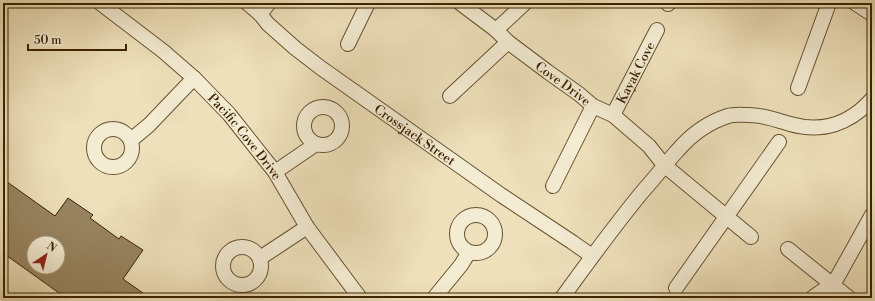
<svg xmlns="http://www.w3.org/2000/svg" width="875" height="301" font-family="'Libre Bodoni',serif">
<rect width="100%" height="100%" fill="#ede0ba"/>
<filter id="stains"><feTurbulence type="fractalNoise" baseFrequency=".005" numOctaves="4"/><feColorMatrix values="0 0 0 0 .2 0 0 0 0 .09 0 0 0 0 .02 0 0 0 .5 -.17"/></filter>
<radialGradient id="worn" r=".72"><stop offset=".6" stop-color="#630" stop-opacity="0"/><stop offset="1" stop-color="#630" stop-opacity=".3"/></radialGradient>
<!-- building -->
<path fill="#988561" stroke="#3b2301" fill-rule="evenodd" d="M3 179 55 216 68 198 93 215 90 218 119 239 121 236 143 250 123 279 150 298H66L3 253ZM34 243H58V267H34Z"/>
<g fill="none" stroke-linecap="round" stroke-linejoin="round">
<defs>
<g id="minor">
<path id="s1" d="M100 3 163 51 194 78 229 114 275 172 307 227 360 298"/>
<path id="s2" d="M247 3 260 14 268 24 295 48 321 68 501 195 572 242 592 256"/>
<path id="s3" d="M460 3 496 30 508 42 548 72 579 94 593 106 613 115 649 146 664 165 751 237"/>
<path d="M855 3 872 14"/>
<path d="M668 4 669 3"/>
<path d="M260 14 269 3"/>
<path d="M496 30 525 3"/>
<path d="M348 44 368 3"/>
<path d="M798 88 829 3"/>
<path d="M450 96 508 42"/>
<circle cx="323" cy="126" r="19"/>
<path id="s4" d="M613 115 657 30"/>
<circle cx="113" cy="148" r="19"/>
<path d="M131 140 149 125 194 78"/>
<path d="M275 172 316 144"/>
<path d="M553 186 593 106"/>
<circle cx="476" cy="234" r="19"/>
<circle cx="242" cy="266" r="19"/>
<path d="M788 249 849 298"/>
<path d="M260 258 307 227"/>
<path d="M833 285 872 215"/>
<path d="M676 288 779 142"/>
<path d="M434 298 461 265 469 252"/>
<path d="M562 298C588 262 614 226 643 191 652 181 661 170 670 159 673 156 675 153 678 150 691 135 709 122 728 116 734 114 742 115 749 115 764 115 776 120 790 124 822 133 850 124 872 99"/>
<path d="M812 298 832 284"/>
</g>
</defs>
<!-- minor casing -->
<use href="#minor" stroke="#68522f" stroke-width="16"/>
<!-- minor -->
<use href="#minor" stroke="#f3ebd2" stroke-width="14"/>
</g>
<g text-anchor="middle" stroke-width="3" stroke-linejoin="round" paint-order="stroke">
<!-- street labels -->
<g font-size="13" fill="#3b2301" stroke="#f3ebd2">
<text dy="5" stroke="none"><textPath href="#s4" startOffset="48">Kayak Cove</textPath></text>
<text dy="5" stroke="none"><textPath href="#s3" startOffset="131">Cove Drive</textPath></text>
<text dy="5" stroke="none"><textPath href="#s2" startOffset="214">Crossjack Street</textPath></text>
<text dy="5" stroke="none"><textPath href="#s1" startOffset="198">Pacific Cove Drive</textPath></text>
</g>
</g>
<!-- margin -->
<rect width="875" height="301" fill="none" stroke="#ede0ba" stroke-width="16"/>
<rect x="4" y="4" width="867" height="293" fill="none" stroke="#3b2301" stroke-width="2"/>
<rect x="8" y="8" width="859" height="285" fill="none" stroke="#3b2301"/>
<!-- north arrow -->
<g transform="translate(46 255) rotate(35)"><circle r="19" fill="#f3ebd2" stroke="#a99b7e"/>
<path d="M0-3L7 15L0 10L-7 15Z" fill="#8f2418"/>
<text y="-6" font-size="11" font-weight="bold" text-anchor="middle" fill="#3b2301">N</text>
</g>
<!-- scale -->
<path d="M28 44v6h98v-6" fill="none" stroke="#3b2301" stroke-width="2"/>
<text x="34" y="44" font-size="12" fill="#3b2301" stroke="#f3ebd2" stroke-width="3" paint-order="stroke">50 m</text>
<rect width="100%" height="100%" filter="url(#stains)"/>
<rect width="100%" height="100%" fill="url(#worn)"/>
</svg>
